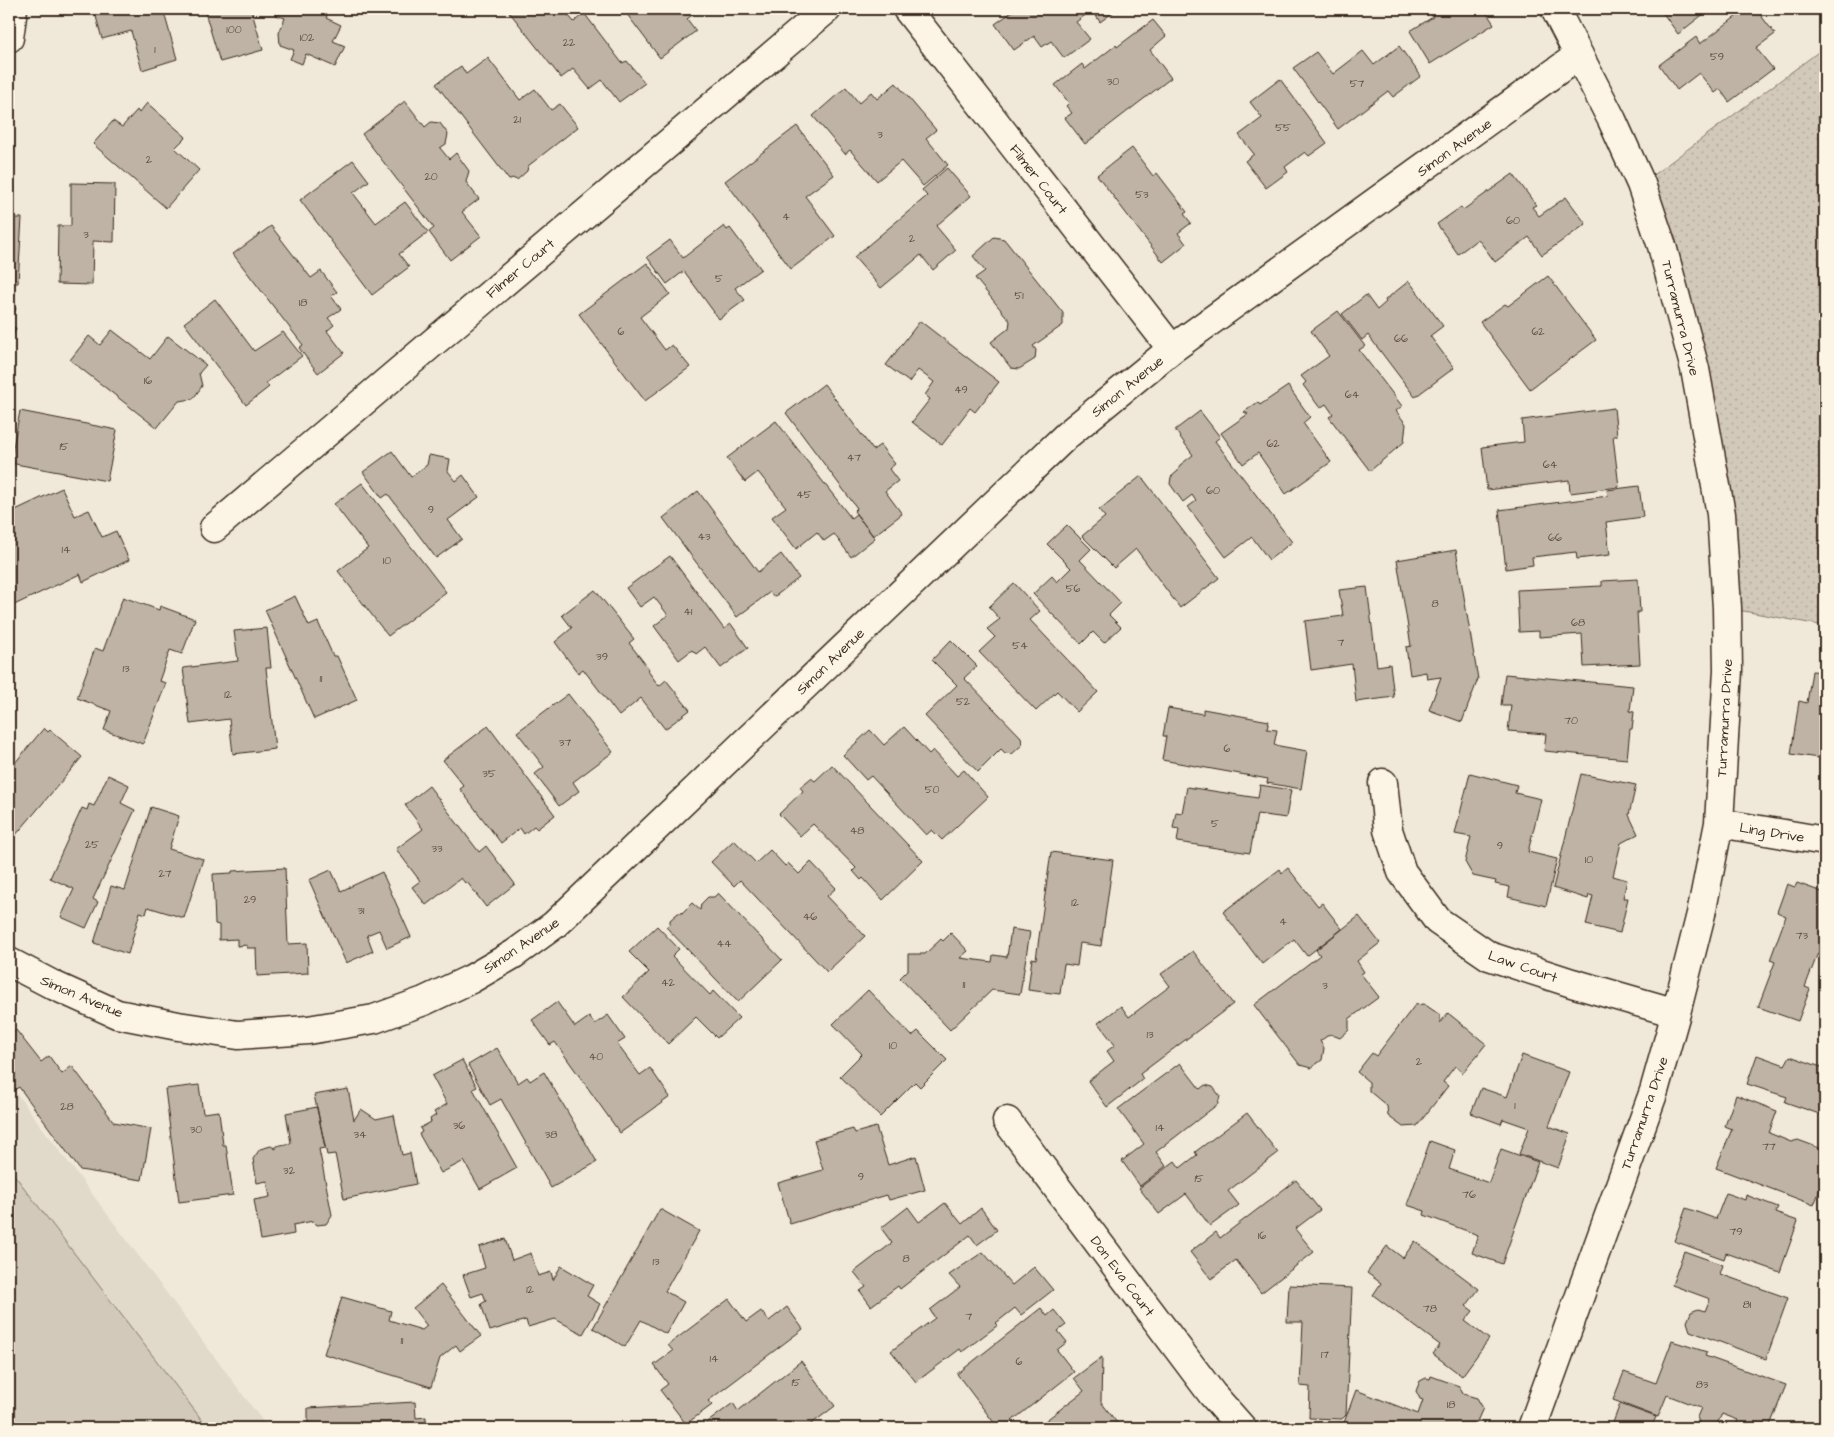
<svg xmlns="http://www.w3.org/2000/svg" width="1834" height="1437" font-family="'Architects Daughter',sans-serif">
<defs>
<pattern id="park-dots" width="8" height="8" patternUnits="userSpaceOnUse" patternTransform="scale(1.25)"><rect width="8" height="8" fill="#d2c9ba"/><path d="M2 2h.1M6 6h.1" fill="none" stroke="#b5ad9f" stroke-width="1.8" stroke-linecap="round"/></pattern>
</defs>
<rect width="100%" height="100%" fill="#f0e9d9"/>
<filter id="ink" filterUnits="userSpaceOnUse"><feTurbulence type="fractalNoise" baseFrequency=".02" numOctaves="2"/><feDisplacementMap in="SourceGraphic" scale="10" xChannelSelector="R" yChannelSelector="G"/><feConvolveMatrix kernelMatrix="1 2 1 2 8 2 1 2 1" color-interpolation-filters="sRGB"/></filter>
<g filter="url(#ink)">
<!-- built -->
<path fill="#e1d9c9" d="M9 1083 14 1090 268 1428H9Z"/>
<!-- grass -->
<path fill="#d2c9ba" stroke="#867a6c" d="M9 1168 208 1428H9Z"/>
<!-- park -->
<path fill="url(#park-dots)" stroke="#867a6c" d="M1825 47V626L1727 608 1721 514 1641 184Z"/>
<!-- building -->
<path fill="#beb3a4" stroke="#3b2a1e" d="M94 9H163L177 59 142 70 131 31 102 39Z
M204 9H251L263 50 220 62Z
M274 9H333L329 11 326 18 341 25 333 41 345 46 335 67 306 54 302 64 290 59 294 50 280 45 279 33 285 18 276 15Z
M507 9H563L574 22 584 13 622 63 627 61 645 83 619 102 602 80 590 89 573 69 561 78Z
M623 9H700L687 19 696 31 660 58Z
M1016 9H1113L1115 11 1100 22 1092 10 1076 22 1090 39 1064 58 1051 41 1042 47 1034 36 1014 50 995 24Z
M1428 9H1484L1494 24 1430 64 1410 31 1433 17Z
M1660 9H1710L1678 34Z
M1746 9H1756L1775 34 1756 48 1773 69 1729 102 1720 89 1715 93 1699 73 1677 90 1659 65 1696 37 1700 44Z
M1153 20 1166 36 1150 50 1171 78 1085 144 1065 118 1072 113 1066 106 1069 103 1055 85 1082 64 1085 69 1116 45 1117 47Z
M1399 46 1421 76 1393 97 1388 91 1338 129 1293 68 1316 52 1333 74 1363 51 1374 65Z
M488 58 520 100 535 89 551 110 560 104 578 127 528 166 527 171 517 180 512 178 509 180 436 84 461 66 466 74Z
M1280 79 1327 143 1309 156 1305 152 1285 167 1288 172 1266 188 1245 161 1254 154 1239 135 1262 118 1250 102Z
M896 83 936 130 926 138 948 165 923 186 901 161 877 181 850 150 845 154 813 116 846 87 859 103 871 92 877 99Z
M405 101 425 127 431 122 440 123 448 134 446 144 440 148 449 159 456 153 469 171 466 182 479 199 462 212 481 236 450 260 429 232 434 228 362 134Z
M147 103 186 137 175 148 199 170 166 208 93 144 113 121 122 127 137 110 139 113Z
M797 126 834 175 805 196 835 236 791 269 725 181Z
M1132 148 1153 176 1157 173 1187 212 1184 214 1191 223 1178 233 1186 244 1163 262 1097 175Z
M353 160 369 181 353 193 376 223 405 202 428 232 399 254 409 267 372 295 300 200Z
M947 168 971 196 936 226 956 250 933 270 921 255 881 288 854 257 927 196 922 190Z
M1513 174 1536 205 1532 207 1539 216 1566 197 1586 224 1542 255 1529 237 1495 262 1478 239 1458 254 1437 224 1461 207 1463 210Z
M71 183 115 184 114 242 93 241 92 285 57 284 58 226H71Z
M9 218H22L18 283H9Z
M271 226 311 278 321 271 337 292 331 296 341 309 328 318 334 325 327 331 344 353 318 373 299 348 303 345 233 254Z
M724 226 727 230 730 228 761 269 735 288 745 300 719 319 684 271 667 284 647 257 670 240 683 258Z
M994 237 1004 239 1063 313V325L1033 346 1036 350 1035 359 1019 369 1011 368 991 342 1009 328 1010 321 975 278 985 271 973 256Z
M647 263 670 294 640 317 665 350 672 345 690 367 645 401 579 314Z
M1548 276 1596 340 1530 389 1480 322 1505 304 1508 306Z
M1409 281 1443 326 1430 336 1454 368 1415 397 1368 335 1362 340 1342 314 1366 295 1377 310 1386 302 1385 300Z
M215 299 254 351 283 332 302 356 266 383 269 387 246 405 184 323Z
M9 305 16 308 9 326 16 328 9 347Z
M1338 311 1365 346 1359 350 1402 406 1396 411 1406 424 1404 442 1370 471 1329 417 1333 414 1326 404 1320 408 1303 385 1306 382 1301 376 1329 356 1311 331Z
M920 321 999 382 975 412 970 408 942 445 912 422 930 399 925 395 934 382 918 370 909 382 886 365Z
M112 330 150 359 168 336 206 365 199 373 202 386 193 399 179 401 157 428 70 360 89 336 100 345Z
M824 384 873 450 880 445 895 464 889 469 898 481 885 491 902 514 873 536 854 511 857 508 786 413Z
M1288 386 1310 417 1303 423 1331 462 1286 494 1258 453 1243 464 1221 433 1248 414 1244 412 1258 402 1260 405Z
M1614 408 1617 436H1613L1619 487 1570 493 1569 480 1487 490 1482 447 1524 442 1522 420Z
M20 411 117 430 107 481 10 463Z
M1200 411 1220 437 1215 441 1292 542 1269 560 1252 537 1226 557 1188 507 1196 501 1192 495 1183 502 1170 484 1171 477 1178 471 1180 465 1193 455 1175 430Z
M776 421 851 518 856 514 875 538 851 557 834 534 824 541 817 532 796 549 772 517 786 507 758 472 745 482 727 458Z
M392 451 411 477 427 465 429 455 450 459 448 471 456 481 463 475 479 497 448 520 462 539 436 558 388 494 382 498 363 472Z
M1141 476 1219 578 1180 608 1136 549 1114 568 1082 536 1105 517 1099 510Z
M362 483 446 592 388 636 338 571 368 548 334 504Z
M1639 486 1643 517 1606 522 1610 555 1577 559 1576 552 1532 557 1533 565 1506 569 1499 510 1608 496 1607 490Z
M62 488 75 516 89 510 102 537 116 531 129 560 83 582 80 574 12 606 9 600V513Z
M698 491 758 572 781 554 799 578 774 597 770 592 737 617 663 518Z
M1067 525 1091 549 1080 560 1121 603 1109 615 1121 627 1104 643 1093 632 1081 644 1033 594 1052 576 1057 582 1071 568 1047 544Z
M1456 550 1478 679 1462 722 1429 710 1441 677 1427 679 1426 672 1410 675 1406 647 1411 646 1397 560Z
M670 556 724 629 731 624 748 648 721 668 705 647 696 654 692 650 679 660 654 626 668 615 654 597 640 607 626 588Z
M1638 579 1640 612H1637L1640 664 1584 667 1582 634 1539 637V631L1519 632 1517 590 1602 586V581Z
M1014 583 1040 611 1030 620 1098 692 1077 712 1057 691 1036 711 979 652 995 637 987 629 1000 619 989 607Z
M1367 587 1377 666 1390 664 1394 697 1356 702 1352 664 1311 670 1305 621 1343 616 1339 590Z
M595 590 634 639 629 643 649 669 648 671 659 686 666 680 690 710 665 729 641 698 619 716 583 669 578 673 555 642 572 628 562 615Z
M295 596 309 626 318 622 333 656H337L357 700 314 719 265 610Z
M123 597 159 610 160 606 195 619 182 654 170 650 159 681 166 683 143 744 104 730 111 711 77 698 95 648 103 651Z
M267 628 271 668H266L275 749 233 754 229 719 190 724 183 668 238 661 234 631Z
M951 640 977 666 964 678 1021 737 1022 745 1012 754 1005 753 1001 749 978 772 925 716 957 685 932 660Z
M1812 671 1825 672V759L1791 754 1799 701 1807 703Z
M1505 674 1633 686 1630 711 1634 712 1632 729H1630L1627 759 1544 751 1546 734 1508 731 1511 705H1501Z
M568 694 613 752 573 782 579 791 559 806 535 774 544 767 517 732Z
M1168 708 1203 714V709L1269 721 1267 729 1277 730 1274 745 1307 751 1301 789 1267 783 1268 779 1162 760 1166 736H1163Z
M488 726 555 815 537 829 534 826 524 834 520 828 501 843 460 789 464 786 443 760Z
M904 727 929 754 933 750 957 776 964 770 988 797 942 840 932 830 926 835 871 776 866 780 843 755 870 730 884 745Z
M44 728 48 732 50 730 82 757 9 843V770Z
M832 765 923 861 883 900 863 878 861 880 853 871 856 868 813 824 800 836 779 814 803 791 800 787 811 778 815 781Z
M1470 773 1517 785 1515 793 1541 799 1528 852 1557 859 1546 906 1508 897 1510 887 1495 884 1496 881 1473 876 1465 862 1471 837 1455 834Z
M1581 774 1636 785 1629 815 1638 834 1621 843 1613 876 1627 880 1623 898H1628L1620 933 1586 925 1593 896 1589 895 1588 899 1553 888Z
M108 775 129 785 121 803 135 810 93 899 98 902 86 928 61 917 74 889 50 878 82 808 87 810 89 804 94 806Z
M1260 785 1291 790 1286 818 1257 814 1250 853 1177 842 1179 829 1173 828 1176 812 1182 813 1187 787 1258 798Z
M429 786 479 852 486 846 515 884 486 907 467 882 465 883 461 878 426 905 412 887 420 881 396 849 423 829 405 805Z
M151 807 179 816 169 849 203 859 184 918 148 907 146 914 140 912 128 954 94 943 111 886 125 890Z
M734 840 756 863 770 850 785 866 788 863 799 874 811 862 836 888 827 896 865 936 827 972 740 880 734 886 711 862Z
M1051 852 1113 860 1101 946 1080 943 1077 966 1064 964 1060 994 1028 990 1032 958 1036 959Z
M285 868 288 944 307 943 308 973 257 976 256 948H247V945L237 946V939L219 940V925L215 924 213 874 232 873V871Z
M1288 868 1318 906 1322 903 1342 929 1307 956 1294 939 1262 964 1223 912 1280 869 1282 873Z
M331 870 341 891 382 872 411 937 387 948 379 930 367 935 373 951 346 963 309 880Z
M1797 883 1825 893V956L1818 953 1805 987 1810 989 1798 1021 1758 1007 1775 962 1770 960 1786 916 1777 912 1787 884 1795 887Z
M718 893 782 960 738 1002 666 927 670 924V920L678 913H682L692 903 700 910 701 904 708 897H714Z
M1359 916 1380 943 1357 961 1364 972 1361 974 1379 997 1349 1019V1030L1340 1038 1330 1034 1320 1041 1324 1048 1322 1060 1311 1068 1300 1065 1254 1005 1320 955 1316 950Z
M657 926 679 949 672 956 710 995 713 991 739 1018 717 1038 696 1017 668 1044 623 997 649 972 629 952Z
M1011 929 1030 932 1020 994 992 990 950 1030 900 978 908 970V954H925L941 939 943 941 951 933 968 951 960 958 992 962 993 955 1007 957Z
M1193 951 1233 1004 1140 1074 1143 1079 1107 1107 1088 1081 1114 1061 1107 1051 1115 1045 1098 1023 1121 1006 1129 1017 1170 986 1161 974Z
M868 990 912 1036 918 1031 947 1060 920 1087 915 1082 880 1117 840 1076 862 1054 833 1024Z
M557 1002 575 1027 589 1017 595 1024 608 1015 625 1039 617 1044 640 1075 650 1068 670 1097 620 1133 555 1042 550 1045 532 1020Z
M1424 1004 1440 1015V1023L1448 1013 1486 1044 1463 1073 1455 1066 1443 1082 1448 1086 1417 1126 1403 1127 1388 1116 1387 1106 1369 1091V1082L1357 1072 1372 1053 1376 1056 1415 1005Z
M16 1030 41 1062 49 1056 62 1074 72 1066 114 1122 151 1129 142 1180 80 1170 19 1087 14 1090 9 1083V1035Z
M497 1048 518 1083 527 1077 530 1081 544 1072 597 1162 551 1188 501 1099 490 1105 468 1065Z
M1522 1055 1569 1072 1549 1126 1570 1134 1558 1168 1519 1154 1529 1128 1503 1119 1501 1124 1471 1113 1481 1088 1507 1097Z
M1757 1055 1785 1065 1790 1056 1821 1067 1823 1063 1825 1064V1116L1785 1102 1787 1097 1747 1084Z
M462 1060 477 1087 473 1089 517 1168 480 1189 464 1161 441 1173 419 1134 422 1132 420 1128 431 1122 430 1119 436 1115 434 1112 447 1104 432 1076Z
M1180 1063 1200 1089 1205 1085 1213 1087 1220 1096 1218 1104 1156 1152 1166 1166 1140 1186 1122 1161 1144 1144 1118 1109Z
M199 1085 203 1113 219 1111 223 1145H226L233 1195 179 1202 165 1089Z
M348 1089 354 1120 361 1109 376 1119 394 1115 402 1155 410 1153 416 1184 344 1199 335 1154 327 1155 314 1095Z
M1736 1095 1777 1111 1769 1133 1791 1142 1798 1140 1825 1150V1183L1823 1182 1814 1205 1716 1168 1732 1129 1725 1126Z
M317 1107 325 1148 319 1149 332 1215 326 1224 317 1225 313 1221 293 1225 294 1234 261 1240 254 1200 270 1197 267 1181 257 1183 253 1159 260 1149 271 1146 276 1149V1146L291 1143 286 1113Z
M1247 1113 1278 1153 1228 1191 1239 1205 1210 1226 1186 1194 1159 1214 1139 1188 1175 1161 1180 1168 1197 1155 1195 1152Z
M876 1127 888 1165 916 1156 925 1190 889 1200 887 1195 790 1224 778 1183 823 1170 814 1140 853 1129 855 1133Z
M1430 1141 1455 1150 1449 1169 1489 1183 1501 1149 1538 1162 1502 1264 1472 1253 1478 1235 1424 1215 1425 1211 1407 1205Z
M1296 1180 1320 1210 1295 1229 1314 1252 1261 1293 1236 1260 1211 1279 1190 1252 1216 1232 1220 1238Z
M1726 1193 1745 1200 1746 1195 1778 1207 1775 1213 1798 1221 1780 1272 1726 1253 1724 1259 1674 1241 1686 1208 1716 1219Z
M945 1203 962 1224 981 1208 997 1230 977 1245 970 1235 900 1289 898 1286 871 1306 860 1291 866 1287 854 1272 892 1243 881 1228 908 1207 919 1222Z
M660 1209 699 1231 665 1291 684 1302 666 1334 641 1320 625 1347 593 1328Z
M505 1239 512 1260 531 1253 538 1276 551 1272 553 1280 561 1266 593 1285 587 1296 600 1304 583 1334 555 1319 528 1327 526 1320 490 1331 481 1304 486 1301 483 1293 471 1297 463 1275 485 1268 479 1247Z
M1415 1241 1479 1289 1466 1306 1473 1311 1465 1321 1489 1339 1462 1376 1433 1354 1440 1345 1373 1295 1381 1283 1367 1273 1387 1246 1403 1258Z
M1684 1251 1723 1265 1720 1274 1788 1298 1766 1359 1690 1331 1687 1322 1691 1312 1698 1309 1705 1311 1710 1299 1672 1285Z
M983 1252 1012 1285 1034 1267 1053 1290 1021 1315 1015 1308 996 1323 998 1325 962 1352 960 1349 916 1382 891 1351 935 1318 930 1310 960 1287 949 1275Z
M441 1285 481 1336 460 1351 456 1345 440 1358 431 1387 324 1354 342 1297 391 1311 389 1320 422 1330 427 1326 413 1308Z
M1289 1285 1352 1288 1346 1415 1342 1419 1309 1418 1310 1387 1300 1386 1303 1322H1287Z
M729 1299 746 1322 761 1311 769 1321 787 1307 803 1329 708 1401 712 1405 686 1424 660 1390 668 1384 654 1365 673 1351 668 1345Z
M1041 1308 1047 1316 1054 1310 1066 1325 1058 1331 1067 1342 1057 1350 1074 1372 1003 1428H998L957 1374Z
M1672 1341 1707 1352 1705 1356 1786 1385 1769 1428H1735L1738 1420 1722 1414 1716 1426 1709 1428 1700 1425 1697 1417 1701 1408 1667 1395 1658 1417 1613 1400 1624 1372 1656 1383Z
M1102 1357 1101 1402 1121 1428H1036L1084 1391 1074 1378Z
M801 1361 835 1406 806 1428H700L733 1403 738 1411Z
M1431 1376 1459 1386 1463 1394 1477 1398 1483 1408 1474 1428H1342L1356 1390 1418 1414 1423 1400 1420 1399 1416 1391 1420 1381 1426 1378 1430 1379Z
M415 1402 416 1418 426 1417V1423L455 1422V1428H308V1408Z
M1620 1404 1656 1417 1652 1426 1657 1428H1611Z"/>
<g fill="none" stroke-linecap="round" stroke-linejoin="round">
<defs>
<path id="minor" d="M907 9 1172 349
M9 38 13 9
M214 528 827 9
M1383 783 1388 830 1402 872 1438 921 1489 956 1572 983 1676 1013
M1719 823 1825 841
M9 962 55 986 117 1014 178 1026 238 1035 308 1030 374 1019 424 1001 471 979 514 954 554 925 1067 435 1172 349 1579 55
M1007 1121 1212 1394 1242 1428
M1532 1428 1654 1091 1676 1013 1701 914 1719 823 1728 670 1727 608 1721 514 1695 369 1662 246 1641 184 1612 120 1555 9"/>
</defs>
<!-- minor casing -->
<use href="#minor" stroke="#3b2a1e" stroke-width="31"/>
<!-- minor -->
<use href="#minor" stroke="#fcf5e5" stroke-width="28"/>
</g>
</g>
<g text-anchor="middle" stroke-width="4" stroke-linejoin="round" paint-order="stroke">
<!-- number labels -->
<g font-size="11" fill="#5c4c40">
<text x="234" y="33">100</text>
<text x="307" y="41">102</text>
<text x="569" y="46">22</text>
<text x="155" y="53">1</text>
<text x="1717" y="60">59</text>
<text x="1113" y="85">30</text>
<text x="1357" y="87">57</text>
<text x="517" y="123">21</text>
<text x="1283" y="131">55</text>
<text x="880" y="138">3</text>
<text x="149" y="163">2</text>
<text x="431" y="180">20</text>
<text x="1142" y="198">53</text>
<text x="786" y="220">4</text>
<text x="1513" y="224">60</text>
<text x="86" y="238">3</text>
<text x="912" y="242">2</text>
<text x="719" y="282">5</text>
<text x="1019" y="299">51</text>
<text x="303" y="306">18</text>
<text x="621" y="335">6</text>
<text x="1538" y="335">62</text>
<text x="1401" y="342">66</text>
<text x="148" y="384">16</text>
<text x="961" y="393">49</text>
<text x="1352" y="398">64</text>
<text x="1273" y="447">62</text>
<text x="64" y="450">15</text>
<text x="854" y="461">47</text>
<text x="1550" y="468">64</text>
<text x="1213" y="494">60</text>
<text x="804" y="498">45</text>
<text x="431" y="513">9</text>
<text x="704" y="540">43</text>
<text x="1555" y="541">66</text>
<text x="66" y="553">14</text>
<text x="387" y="564">10</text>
<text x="1073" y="592">56</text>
<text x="1435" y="607">8</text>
<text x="688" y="615">41</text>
<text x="1578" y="626">68</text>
<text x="1341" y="646">7</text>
<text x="1020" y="649">54</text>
<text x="602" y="660">39</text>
<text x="126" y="672">13</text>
<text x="321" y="682">11</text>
<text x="228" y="698">12</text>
<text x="963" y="705">52</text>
<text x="1571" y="724">70</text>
<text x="565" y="746">37</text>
<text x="1227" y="752">6</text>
<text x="489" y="777">35</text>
<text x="932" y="793">50</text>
<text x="1215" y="827">5</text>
<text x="857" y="834">48</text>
<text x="92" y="848">25</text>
<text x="1500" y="849">9</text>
<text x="437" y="852">33</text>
<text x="1589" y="863">10</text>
<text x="165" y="877">27</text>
<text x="250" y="903">29</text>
<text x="1075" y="906">12</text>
<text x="361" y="914">31</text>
<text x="810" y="920">46</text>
<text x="1283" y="925">4</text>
<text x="1802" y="939">73</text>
<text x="724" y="947">44</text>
<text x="668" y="986">42</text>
<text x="964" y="988">11</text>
<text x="1325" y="989">3</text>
<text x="1150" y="1038">13</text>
<text x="893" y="1049">10</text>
<text x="596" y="1060">40</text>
<text x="1419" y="1065">2</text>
<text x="1515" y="1109">1</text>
<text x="67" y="1110">28</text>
<text x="459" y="1129">36</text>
<text x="1160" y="1131">14</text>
<text x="196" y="1133">30</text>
<text x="360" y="1138">34</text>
<text x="551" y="1138">38</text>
<text x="1769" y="1150">77</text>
<text x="289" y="1174">32</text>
<text x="861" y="1180">9</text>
<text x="1199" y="1182">15</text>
<text x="1469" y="1198">76</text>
<text x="1736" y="1235">79</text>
<text x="1262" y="1239">16</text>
<text x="906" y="1262">8</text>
<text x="656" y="1265">13</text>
<text x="530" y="1293">12</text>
<text x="1747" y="1308">81</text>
<text x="1430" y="1312">78</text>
<text x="969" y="1320">7</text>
<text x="402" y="1344">11</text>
<text x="1325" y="1358">17</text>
<text x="714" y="1362">14</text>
<text x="1019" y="1365">6</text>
<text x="796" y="1386">15</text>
<text x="1702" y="1388">83</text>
<text x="1451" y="1408">18</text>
</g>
<!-- street labels -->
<g font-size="14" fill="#3b2a1e" stroke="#fcf5e5">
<text transform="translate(1454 147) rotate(-36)" y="5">Simon Avenue</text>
<text transform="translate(1039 179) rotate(52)" y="5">Filmer Court</text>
<text transform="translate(520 268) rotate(-40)" y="5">Filmer Court</text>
<text transform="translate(1681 318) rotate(76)" y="5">Turramurra Drive</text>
<text transform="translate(1127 386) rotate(-39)" y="5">Simon Avenue</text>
<text transform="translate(830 661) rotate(-44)" y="5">Simon Avenue</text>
<text transform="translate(1724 718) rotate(-87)" y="5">Turramurra Drive</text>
<text transform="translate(1772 832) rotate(9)" y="5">Ling Drive</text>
<text transform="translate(521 945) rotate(-34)" y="5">Simon Avenue</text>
<text transform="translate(1523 966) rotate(19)" y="5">Law Court</text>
<text transform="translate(82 996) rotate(23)" y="5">Simon Avenue</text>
<text transform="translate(1644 1113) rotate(-71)" y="5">Turramurra Drive</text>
<text transform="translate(1123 1276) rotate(53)" y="5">Don Eva Court</text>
</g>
</g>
<!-- margin -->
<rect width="1834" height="1437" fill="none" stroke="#fcf5e5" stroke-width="30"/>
<rect x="15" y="15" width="1804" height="1407" fill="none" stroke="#3b2a1e" stroke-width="2" filter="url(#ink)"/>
</svg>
